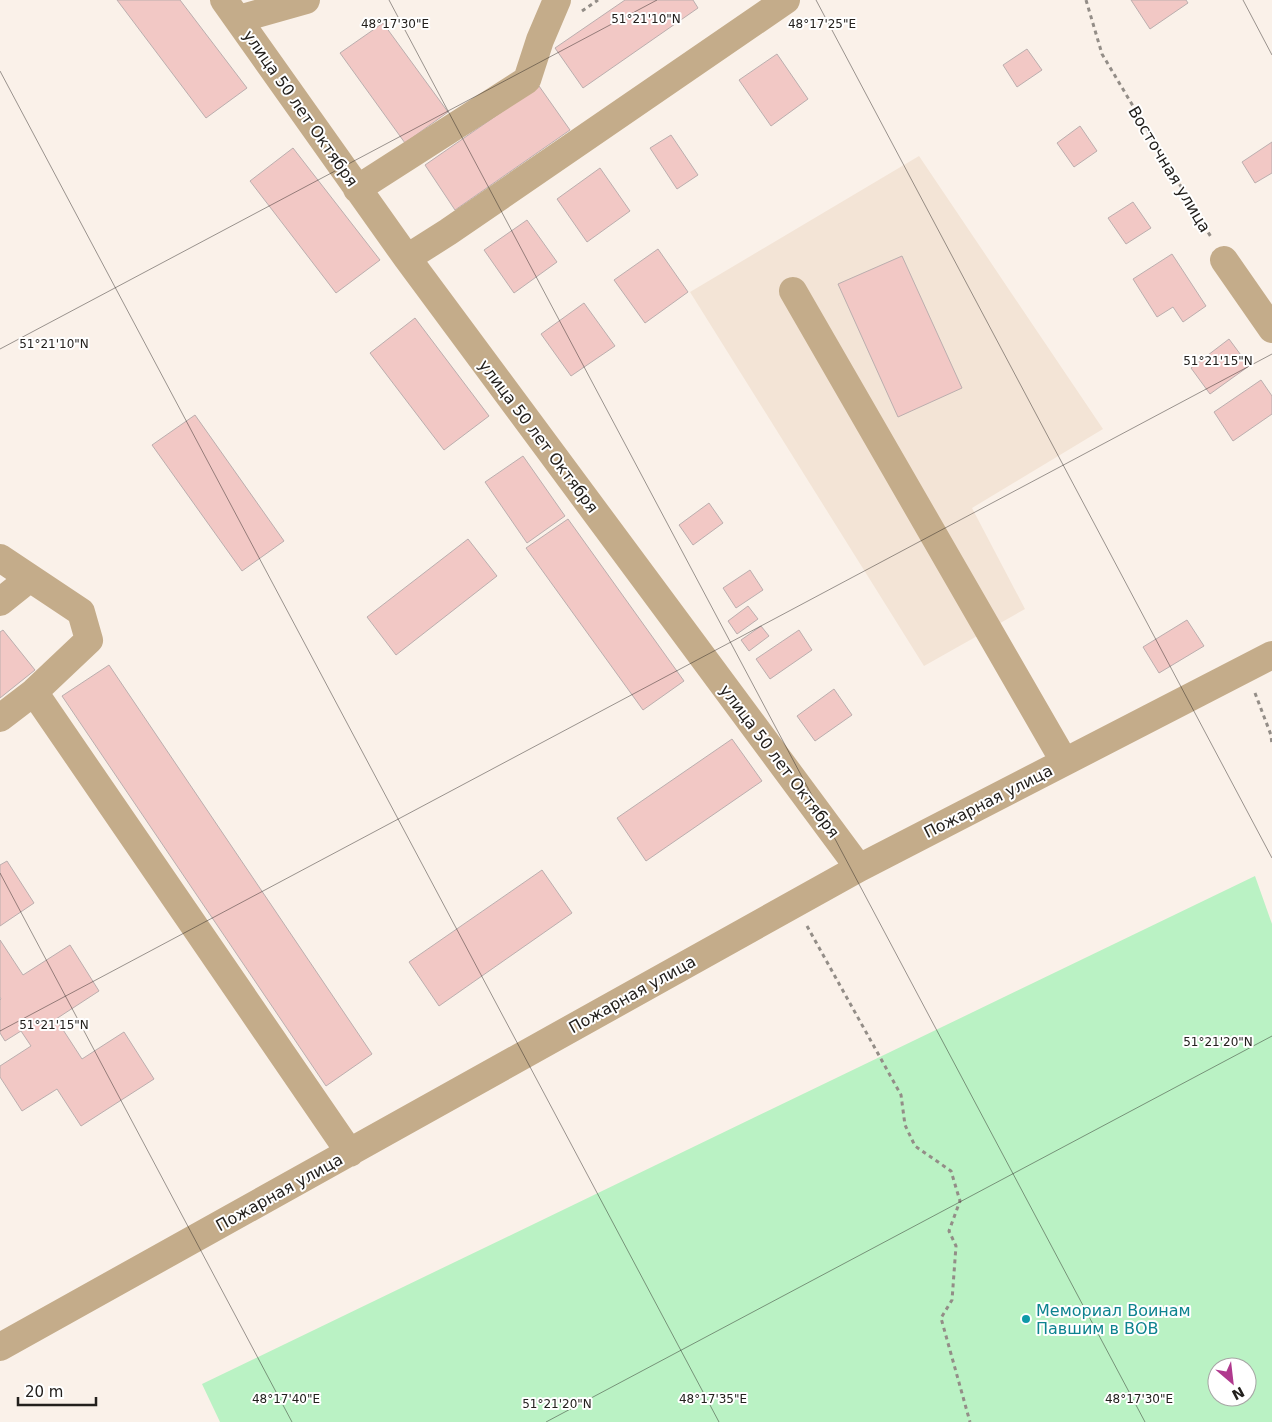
<svg xmlns="http://www.w3.org/2000/svg" width="1272" height="1422" font-family="'DejaVu Sans',sans-serif">
<rect width="100%" height="100%" fill="#faf1e9"/>
<!-- built -->
<path fill="#f3e4d6" d="M919 156 1103 429 972 508 1025 609 924 666 690 292Z"/>
<!-- green -->
<path fill="#baf2c4" fill-rule="evenodd" d="M1255 876 1272 924V1422H220L202 1384ZM1217 1367H1247V1397H1217Z"/>
<!-- building -->
<path fill="#f2c8c5" stroke="#bbaeae" d="M117 0H180L247 88 206 118Z
M625 0H693L698 8 583 88 555 48Z
M1131 0H1186L1188 3 1150 29Z
M383 23 448 112 405 143 340 53Z
M1027 49 1042 70 1017 87 1003 65Z
M777 54 808 99 771 126 739 80Z
M539 86 570 130 455 210 425 165Z
M1080 126 1097 151 1074 167 1057 143Z
M671 135 698 175 677 189 650 148Z
M1272 142V173L1255 183 1242 162Z
M293 148 380 260 336 293 250 181Z
M600 168 630 211 587 242 557 199Z
M1133 202 1151 228 1126 244 1108 218Z
M527 220 557 262 514 293 484 250Z
M658 249 688 292 645 323 614 280Z
M1172 254 1206 306 1183 322 1173 307 1157 317 1133 279Z
M902 256 962 388 898 417 838 284Z
M584 303 615 346 571 376 541 334Z
M415 318 489 416 444 450 370 353Z
M1229 339 1249 366 1210 394 1191 368Z
M1261 380 1272 396V414L1233 441 1214 412Z
M195 415 284 541 242 571 152 445Z
M523 456 565 516 527 543 485 482Z
M709 503 723 523 693 545 679 525Z
M568 519 684 681 643 710 526 548Z
M468 539 497 576 396 655 367 617Z
M750 570 763 590 736 608 723 588Z
M748 606 758 619 737 634 728 621Z
M1187 620 1204 646 1159 673 1143 647Z
M761 626 769 636 749 651 741 640Z
M3 630 35 670 0 698V632Z
M799 630 812 650 770 679 756 659Z
M109 665 372 1054 326 1086 62 696Z
M834 689 852 715 815 741 797 716Z
M732 739 762 781 646 861 617 818Z
M7 861 34 903 0 926V865Z
M542 870 572 913 439 1006 409 962Z
M0 940 23 975 70 945 99 991 56 1019 82 1059 124 1032 154 1079 81 1126 57 1089 22 1111 0 1077V1066L31 1046 21 1031 5 1041 0 1033V1000L1 999 0 997Z"/>
<g fill="none" stroke-linecap="round" stroke-linejoin="round">
<!-- path -->
<path stroke="#938d87" stroke-width="3" stroke-dasharray="4 4" stroke-linecap="butt" d="M1086 0 1102 54 1211 237
M582 11 598 0
M1255 693 1271 735 1272 745
M807 926 901 1095 905 1125 915 1146 951 1171 960 1201 949 1231 956 1246 952 1300 941 1318 970 1422"/>
<!-- minor -->
<path stroke="#c4ac8a" stroke-width="28" d="M224 0 407 258 859 868
M239 19 306 0
M357 189 527 80 540 40 557 0
M407 258 448 232 786 0
M1224 260 1272 329
M793 291 1064 761
M0 558 30 578
M0 602 30 578 81 612 89 640 34 692 0 718
M34 692 350 1153
M0 1347 859 868 1272 655"/>
</g>
<!-- ticks -->
<path fill="none" stroke="#23201d" stroke-width="1" stroke-opacity="0.45" d="M389 0 1145 1422M816 0 1272 858M1243 0 1272 55M0 71 719 1422M0 349 657 0M0 873 292 1422M0 1031 1272 354M546 1422 1272 1036"/>
<!-- markers -->
<circle fill="#0f9aa8" stroke="#fff" stroke-width="2" cx="1026" cy="1319" r="5"/>
<g text-anchor="middle" stroke-width="4" stroke-linejoin="round" paint-order="stroke">
<!-- street labels -->
<g font-size="16" fill="#23201d" stroke="#fff">
<text transform="translate(301 108) rotate(55)" y="6">улица 50 лет Октября</text>
<text transform="translate(1170 169) rotate(59)" y="6">Восточная улица</text>
<text transform="translate(539 436) rotate(53)" y="6">улица 50 лет Октября</text>
<text transform="translate(780 761) rotate(53)" y="6">улица 50 лет Октября</text>
<text transform="translate(988 801) rotate(-27)" y="6">Пожарная улица</text>
<text transform="translate(632 994) rotate(-29)" y="6">Пожарная улица</text>
<text transform="translate(279 1192) rotate(-29)" y="6">Пожарная улица</text>
</g>
<!-- culture labels -->
<g font-size="16" fill="#0d838f" stroke="#fff" text-anchor="start">
<text x="1036" y="1316">Мемориал Воинам<tspan x="1036" dy="18">Павшим в ВОВ</tspan></text>
</g>
</g>
<g font-size="12" text-anchor="middle" fill="#23201d" stroke="#fff" stroke-width="4" stroke-linejoin="round" paint-order="stroke">
<text x="646" y="23">51°21'10"N</text>
<text x="395" y="28">48°17'30"E</text>
<text x="822" y="28">48°17'25"E</text>
<text x="54" y="348">51°21'10"N</text>
<text x="1218" y="365">51°21'15"N</text>
<text x="54" y="1029">51°21'15"N</text>
<text x="1218" y="1046">51°21'20"N</text>
<text x="286" y="1403">48°17'40"E</text>
<text x="713" y="1403">48°17'35"E</text>
<text x="1139" y="1403">48°17'30"E</text>
<text x="557" y="1408">51°21'20"N</text>
</g>
<!-- north arrow -->
<g transform="translate(1232 1382) rotate(152)"><circle r="24" fill="#ffffff" stroke="#a7a6a5"/>
<path d="M0-4L9 19L0 12L-9 19Z" fill="#b0398e"/>
<text y="-8" font-size="14" font-weight="bold" text-anchor="middle" fill="#23201d">N</text>
</g>
<!-- scale -->
<path d="M18 1397v8h78v-8" fill="none" stroke="#23201d" stroke-width="2.5"/>
<text x="25" y="1397" font-size="15" fill="#23201d" stroke="#ffffff" stroke-width="4" paint-order="stroke">20 m</text>
</svg>
